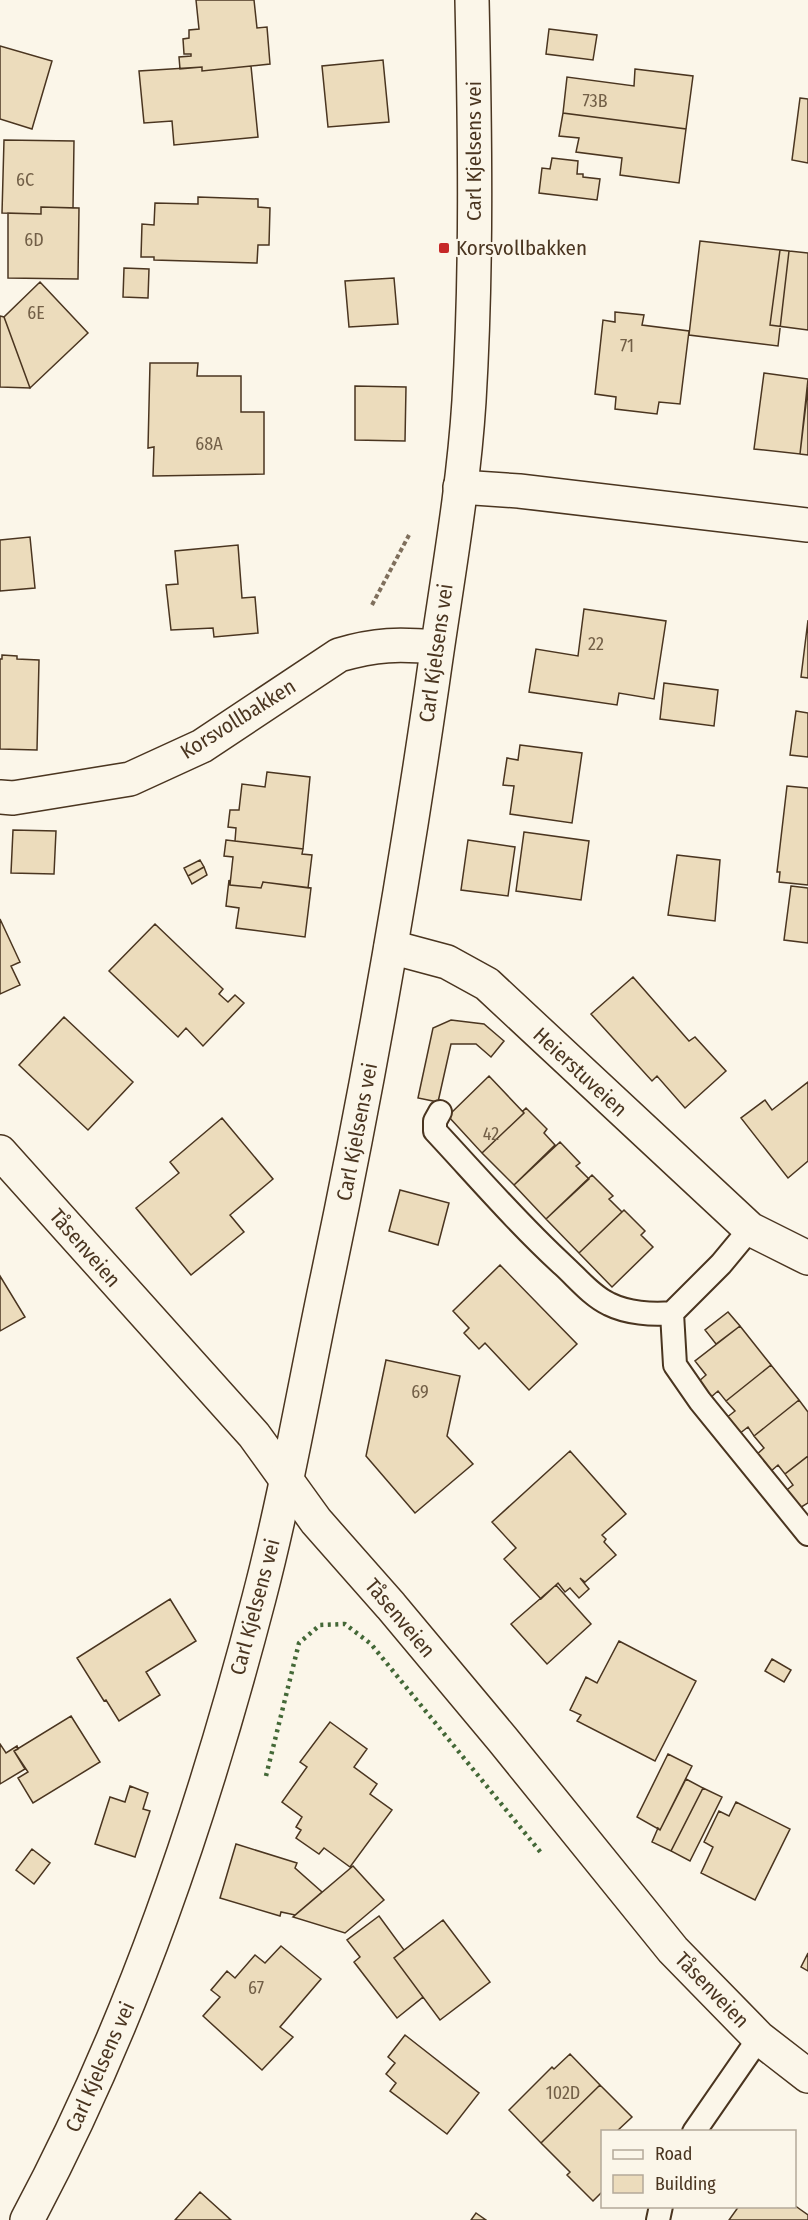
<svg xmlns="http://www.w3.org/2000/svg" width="808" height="2220" font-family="'Fira Sans Condensed',sans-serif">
<rect width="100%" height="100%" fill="#fbf6e9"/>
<!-- building -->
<path fill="#ecdcbc" stroke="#4a3520" stroke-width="1.5" d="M196 0H254L257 28 267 27 270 64 202 71V67L180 69 179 57 191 56V54H184L183 39 189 38V30L199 29Z
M549 29 597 35 593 60 546 54Z
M0 46 52 61 32 129 0 119Z
M383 60 389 122 328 127 322 66Z
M251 66 258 137 174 145 172 121 144 123 139 71 202 67V71Z
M635 69 693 76 686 129 563 113 567 77 634 86Z
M800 98 808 99V163L792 160Z
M563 113 686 129 679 183 620 175 622 158 576 152 579 138 559 136Z
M4 140 74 141 73 208 41 207V214L2 213Z
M552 158 578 161 577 174H583V177L600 179 597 200 539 193 542 168 550 169Z
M198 197 258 199V207L270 208 269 245H258L257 263 154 260V257H141L142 224 154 225 155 203 198 204Z
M41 207 79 208 78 279 8 278V213L41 214Z
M700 241 789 251 778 346 689 335Z
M780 250 808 253V330L770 325Z
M124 268 149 269 148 298 123 297Z
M394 278 398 324 349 327 345 281Z
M40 282 88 333 30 388 4 317Z
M615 312 644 315 642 325 689 331 680 404 659 402 657 414 615 409 616 397 595 394 603 320 615 322Z
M0 316 4 317 30 388 0 387Z
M150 363H198L197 376H241V412H264V474L153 476 154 447 148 448Z
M764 373 808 379 800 454 754 449Z
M355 386 406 387 405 441 355 440Z
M808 387V455L800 454Z
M30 537 35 588 0 591V540Z
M238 545 242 598 255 597 258 633 214 637 213 628 171 630 166 585 178 584 175 551Z
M584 609 666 621 654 699 619 693 617 705 529 692 536 649 578 656Z
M808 620V678L801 677Z
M2 655 17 656V659L39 660 37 750 0 749V659H2Z
M664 683 718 690 714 726 660 719Z
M796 711 808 713V757L790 755Z
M520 745 582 753 572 823 510 814 514 786 503 785 507 758 518 760Z
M267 772 310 777 303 849 235 841 236 828 228 827 230 810H239L242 784 265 787Z
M787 786 808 788V885L779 882 780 872H777Z
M13 830 56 831 54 874 11 873Z
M524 832 589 841 581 900 516 891Z
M226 840 303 849 302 854 312 855 308 888 263 882 261 888 230 885 233 857 224 856Z
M468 840 515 847 508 896 461 890Z
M677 855 720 860 715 921 668 915Z
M200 860 204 867 188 876 184 868Z
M204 867 207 875 192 884 188 876Z
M229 880 230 885 261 888 263 882 311 888 305 937 236 928 239 908 226 906Z
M791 886 808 888V943L784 940Z
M0 919 20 962 11 966 20 985 0 994Z
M155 924 223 989 219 994 228 1002 235 995 244 1003 203 1046 186 1028 178 1037 109 971Z
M633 977 689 1041 695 1037 726 1071 685 1108 657 1076 652 1081 591 1014Z
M64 1017 133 1082 88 1130 19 1065Z
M451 1020 484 1024 504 1041 491 1057 476 1044H451L438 1102 418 1098 433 1028Z
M489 1076 524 1113 482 1153 448 1116Z
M808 1082V1161L788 1178 741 1118 765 1100 772 1110Z
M526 1108 547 1129 544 1133 555 1145 514 1185 482 1153 524 1113 523 1111Z
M222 1118 273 1179 230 1215 244 1232 191 1275 136 1208 179 1173 170 1162Z
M560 1142 580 1163 576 1166 589 1179 546 1219 514 1185Z
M592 1175 613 1196 609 1199 622 1212 579 1253 546 1219Z
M400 1190 449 1203 438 1245 389 1231Z
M624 1210 645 1231 641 1235 653 1247 612 1287 579 1253Z
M500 1265 577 1344 529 1390 485 1343 479 1349 464 1333 469 1328 453 1311Z
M0 1276 25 1317 0 1331Z
M728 1312 740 1326 716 1344 705 1330Z
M740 1326 771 1365 726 1401 718 1391 710 1398 698 1382 706 1375 695 1361Z
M386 1360 460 1376 447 1436 473 1464 415 1513 366 1456Z
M771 1365 799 1400 754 1436 748 1427 739 1434 726 1418 735 1411 726 1401Z
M799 1400 808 1412V1456L785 1474 778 1465 770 1472 756 1455 764 1448 754 1436Z
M570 1451 626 1514 602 1535 606 1539 604 1542 616 1555 585 1582 580 1578 589 1589 579 1598 570 1588 565 1592 558 1583 541 1599 504 1559 516 1548 492 1522Z
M808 1456V1503L798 1509 784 1492 793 1485 785 1474Z
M556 1585 591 1624 547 1664 511 1624Z
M170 1599 196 1641 146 1672 160 1695 119 1721 106 1700 104 1701 77 1658Z
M619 1641 696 1681 655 1761 577 1721 581 1715 570 1710 586 1677 597 1683Z
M772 1659 791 1670 784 1682 765 1671Z
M71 1716 100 1762 33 1803 18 1778 28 1772 14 1751Z
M330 1722 367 1749 354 1767 377 1784 370 1794 392 1810 350 1867 324 1848 319 1854 296 1838 301 1830 296 1827 302 1817 282 1802 307 1767 300 1762Z
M0 1744 6 1753 17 1746 18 1749 14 1751 25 1769 0 1784Z
M668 1754 692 1766 660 1830 637 1817Z
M686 1779 703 1788 671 1851 652 1842 658 1828 660 1830Z
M130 1786 148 1793 143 1809 150 1811 135 1857 95 1844 110 1797 125 1802Z
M703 1788 722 1797 690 1861 671 1851Z
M736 1802 790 1829 755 1900 701 1873 713 1847 704 1842 719 1811 729 1816Z
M236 1844 297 1863 295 1868 322 1892 295 1915 281 1912 280 1916 220 1898Z
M32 1849 50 1863 34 1884 16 1870Z
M353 1866 384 1900 345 1933 293 1917Z
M379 1916 404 1950 394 1958 423 1997 397 2018 354 1962 360 1957 347 1940Z
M443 1920 490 1982 440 2020 394 1958Z
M281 1946 321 1979 280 2027 293 2037 262 2070 203 2016 220 1997 211 1990 227 1971 235 1978 255 1955 265 1963Z
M808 1953V1971L801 1967Z
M405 2035 479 2093 447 2134 390 2091 396 2083 386 2074 395 2063 388 2057Z
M570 2054 600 2085 541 2143 509 2110 552 2067 554 2069Z
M600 2085 632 2117 616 2132H602V2192L593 2201 567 2175 570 2172 541 2143Z
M200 2192 231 2220H175Z
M794 2205 808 2215V2220H729L739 2206Z
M476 2213 486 2220H471Z"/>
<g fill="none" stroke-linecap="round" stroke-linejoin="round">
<defs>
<path id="lane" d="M440 1112 435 1121V1131C477 1176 518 1224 564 1266 578 1279 592 1296 609 1304 627 1313 652 1315 672 1313L721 1264 750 1229
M672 1313 675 1365 700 1401 808 1534
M694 2132 759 2038
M658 2220 661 2206"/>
<path id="street" d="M460 487 519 491 808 525
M0 797 13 798 130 779 202 746 339 655C377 644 398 644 437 647
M391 947 447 962 487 984 750 1229 808 1258
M0 1152 254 1435 316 1521 391 1606 503 1740 673 1950 759 2038 808 2076"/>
<path id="secondary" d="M27 2220C132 2024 203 1813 259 1598 286 1495 304 1389 326 1284 368 1086 403 886 432 686 445 591 463 496 469 401 477 268 475 134 472 0"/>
</defs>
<!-- lane casing -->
<use href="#lane" stroke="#4a3520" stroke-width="26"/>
<!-- street casing -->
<use href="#street" stroke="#4a3520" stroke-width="36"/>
<!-- secondary casing -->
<use href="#secondary" stroke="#4a3520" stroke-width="36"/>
<!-- path -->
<path stroke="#7f6f5c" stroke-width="4" stroke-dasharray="4.5 3" stroke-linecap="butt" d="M372 605 409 535"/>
<!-- lane -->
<use href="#lane" stroke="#fbf6e9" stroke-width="22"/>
<!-- street -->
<use href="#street" stroke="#fbf6e9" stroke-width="33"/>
<!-- secondary -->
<use href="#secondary" stroke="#fbf6e9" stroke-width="33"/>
<!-- hedge -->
<path stroke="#436837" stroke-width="4.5" stroke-dasharray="3 4.5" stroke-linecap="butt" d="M266 1776 299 1643 320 1625 345 1624 371 1644 542 1854"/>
</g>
<!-- markers -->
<rect fill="#c62828" stroke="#fbf6e9" stroke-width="2" x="438" y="242" width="12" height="12" rx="3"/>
<g text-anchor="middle" stroke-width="4.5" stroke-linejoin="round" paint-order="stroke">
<!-- number labels -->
<g font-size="18" fill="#725f47">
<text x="595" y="107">73B</text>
<text x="25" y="186">6C</text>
<text x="34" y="246">6D</text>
<text x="36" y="319">6E</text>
<text x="627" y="352">71</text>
<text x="209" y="450">68A</text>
<text x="596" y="650">22</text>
<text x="491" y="1140">42</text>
<text x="420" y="1398">69</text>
<text x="256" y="1994">67</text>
<text x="563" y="2099">102D</text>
</g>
<!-- street labels -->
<g font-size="21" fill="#4a3520" stroke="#fbf6e9">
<text transform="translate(474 151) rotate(-90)" y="7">Carl Kjelsens vei</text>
<text transform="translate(436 653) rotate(-82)" y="7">Carl Kjelsens vei</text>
<text transform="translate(238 719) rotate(-32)" y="7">Korsvollbakken</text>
<text transform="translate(580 1072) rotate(43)" y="7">Heierstuveien</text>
<text transform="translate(357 1132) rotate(-79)" y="7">Carl Kjelsens vei</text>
<text transform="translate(85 1248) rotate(49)" y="7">Tåsenveien</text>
<text transform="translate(255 1607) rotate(-75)" y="7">Carl Kjelsens vei</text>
<text transform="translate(400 1618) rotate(50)" y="7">Tåsenveien</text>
<text transform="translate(712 1990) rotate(46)" y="7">Tåsenveien</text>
<text transform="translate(100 2067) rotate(-66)" y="7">Carl Kjelsens vei</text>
</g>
<!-- poi labels -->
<g font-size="21" fill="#4a3520" stroke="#fbf6e9" text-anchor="start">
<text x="456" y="255">Korsvollbakken</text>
</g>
</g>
<!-- legend -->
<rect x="601" y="2130" width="195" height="78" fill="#fbf6e9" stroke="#b4a999" stroke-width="1.5"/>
<rect x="613" y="2150" width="30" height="9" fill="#fbf6e9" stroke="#b4a999" stroke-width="1.5"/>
<text x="655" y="2160" font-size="18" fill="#4a3520">Road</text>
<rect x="613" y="2175" width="30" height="18" fill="#ecdcbc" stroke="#b4a999" stroke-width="1.5"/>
<text x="655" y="2190" font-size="18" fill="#4a3520">Building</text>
</svg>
